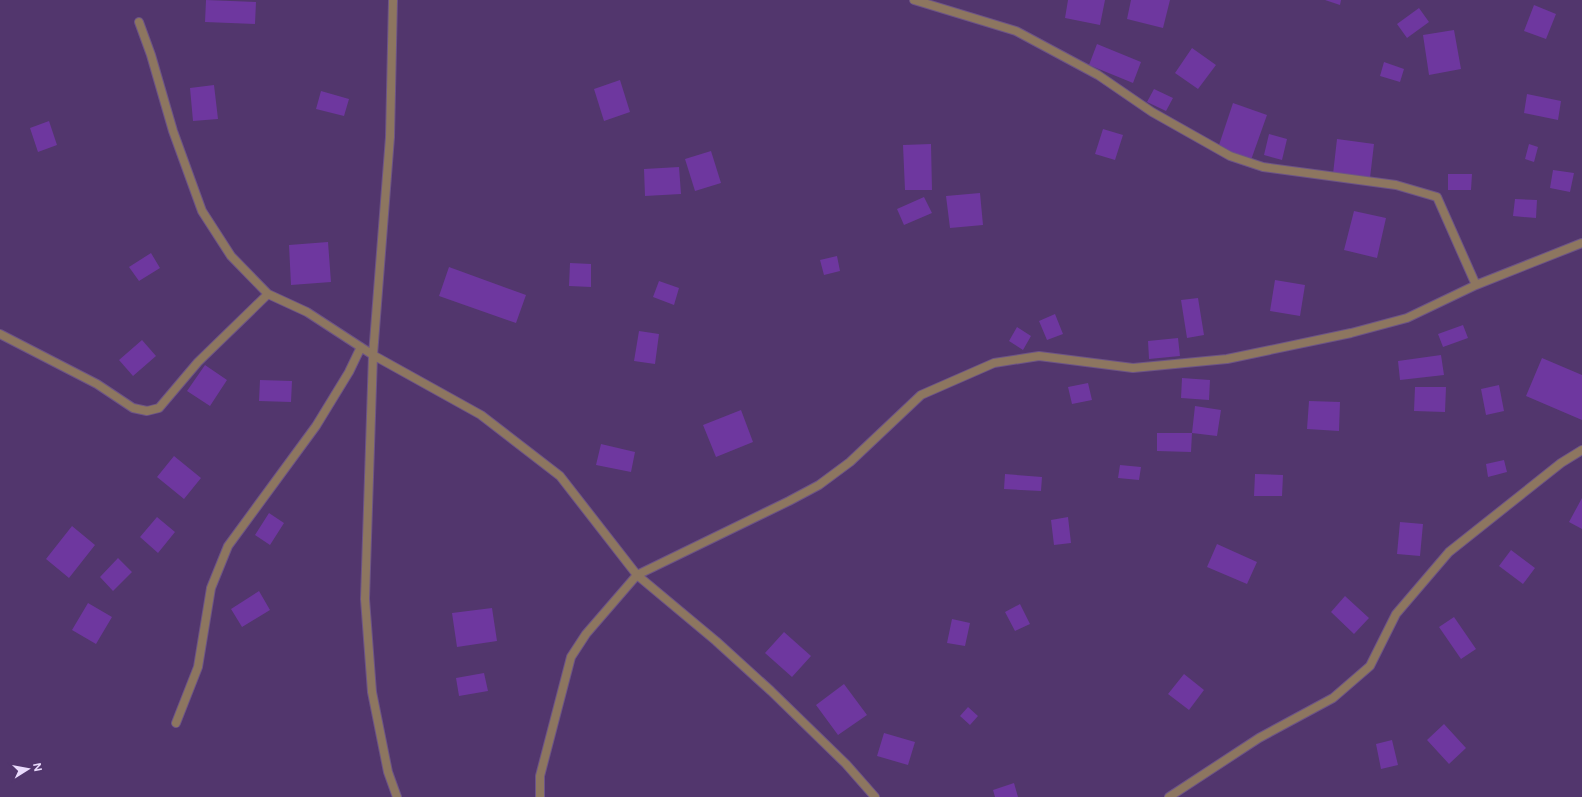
<svg xmlns="http://www.w3.org/2000/svg" width="1582" height="797" font-family="Figtree,sans-serif">
<rect width="100%" height="100%" fill="#52366d"/>
<!-- building -->
<path fill="#6e379f" d="M206 0 256 2 255 24 205 22Z
M1068 0H1105L1100 25 1065 18Z
M1131 0H1170L1163 28 1127 19Z
M1325 0H1341L1340 5Z
M1534 5 1556 14 1546 39 1524 31Z
M1419 8 1429 22 1407 38 1397 24Z
M1454 30 1461 69 1429 75 1423 35Z
M1097 44 1141 62 1133 83 1089 65Z
M1192 48 1216 65 1198 89 1175 73Z
M1384 62 1404 69 1400 82 1380 76Z
M620 80 630 112 604 121 594 89Z
M214 85 218 119 193 121 190 88Z
M1154 89 1173 98 1166 111 1147 102Z
M321 91 349 99 344 116 316 109Z
M1527 94 1561 101 1558 120 1524 113Z
M1233 103 1267 115 1251 160 1218 148Z
M49 121 57 145 38 152 30 128Z
M1103 129 1123 135 1115 160 1095 154Z
M1269 134 1287 139 1282 160 1264 155Z
M1337 139 1374 144 1370 178 1333 174Z
M931 144 932 190H905L903 145Z
M1529 144 1538 147 1534 162 1525 159Z
M711 151 721 183 695 191 685 159Z
M679 167 681 194 645 196 644 169Z
M1553 170 1574 173 1570 192 1550 188Z
M1448 174H1472L1471 190H1448Z
M980 193 983 225 950 228 946 196Z
M924 197 932 213 904 225 897 209Z
M1515 199 1537 200 1536 218 1513 216Z
M1354 211 1386 218 1377 258 1344 250Z
M328 242 331 282 291 285 289 245Z
M151 253 160 268 139 281 129 267Z
M837 256 840 271 824 275 820 260Z
M570 263 591 264V287L569 286Z
M449 267 526 295 516 323 439 296Z
M1275 280 1305 285 1300 316 1270 311Z
M659 281 679 288 674 305 653 297Z
M1198 298 1204 335 1187 338 1181 300Z
M1055 314 1063 334 1047 340 1039 321Z
M1463 325 1468 338 1443 347 1438 334Z
M1017 327 1031 336 1023 350 1009 341Z
M639 331 659 334 655 364 634 361Z
M1178 338 1180 356 1149 359 1148 341Z
M142 340 156 356 133 376 119 360Z
M1441 355 1444 375 1400 380 1398 361Z
M1542 358 1582 375V420L1526 396Z
M205 365 227 380 210 406 187 391Z
M1182 378 1210 380 1209 400 1181 398Z
M260 380 292 381 291 402 259 401Z
M1088 383 1092 400 1072 404 1068 387Z
M1499 385 1504 411 1486 415 1481 389Z
M1415 387H1446L1445 412 1414 411Z
M1309 401 1340 402 1339 431 1307 429Z
M1195 406 1221 410 1217 436 1192 433Z
M741 410 753 442 716 457 703 425Z
M1157 433H1192L1191 452 1157 451Z
M601 444 635 452 631 472 596 465Z
M174 456 201 478 184 499 157 477Z
M1504 460 1507 472 1488 477 1486 464Z
M1120 465 1141 467 1139 480 1118 478Z
M1005 474 1042 477 1041 491 1004 489Z
M1255 474 1283 475 1282 496H1254Z
M1582 498V529L1569 522Z
M269 513 284 523 270 545 255 535Z
M157 517 175 532 158 553 140 537Z
M1068 517 1071 543 1054 545 1051 520Z
M1400 522 1423 524 1420 556 1397 554Z
M72 526 95 545 69 578 46 559Z
M1217 544 1257 562 1247 584 1207 567Z
M1511 550 1535 568 1523 584 1499 566Z
M118 558 132 572 113 591 100 577Z
M259 591 270 610 242 627 231 609Z
M1345 596 1369 618 1354 634 1331 612Z
M88 603 112 617 96 644 72 630Z
M1020 604 1030 624 1015 631 1005 612Z
M492 608 497 641 457 647 452 613Z
M1454 617 1476 649 1461 659 1439 627Z
M952 619 970 623 965 646 947 643Z
M784 632 811 656 792 677 765 653Z
M484 673 488 691 459 696 456 678Z
M1184 674 1204 690 1189 710 1168 694Z
M844 684 867 715 838 735 816 705Z
M968 707 978 716 970 725 960 716Z
M1444 724 1466 748 1449 764 1427 740Z
M884 733 915 742 908 765 877 756Z
M1392 740 1398 765 1381 769 1376 744Z
M1014 783 1018 797H995L993 790Z"/>
<g fill="none" stroke-linecap="round" stroke-linejoin="round">
<defs>
<path id="minor" d="M393 0 390 137 373 355 365 599 372 692 388 772 397 797
M914 0 1016 31 1098 75 1152 112 1230 156 1263 167 1396 185 1437 197 1476 285
M139 22 151 55 173 131 202 211 231 256 268 294
M0 334 97 384 133 408 147 411 159 408 198 362 268 294 307 312 373 355 481 415 560 476 637 575 716 641 771 691 846 764 875 797
M176 723 198 667 211 588 228 546 316 426 349 372 361 347
M540 797V776L571 657 586 634 637 575 789 501 819 485 850 462 921 395 994 363 1039 356 1133 368 1227 359 1351 333 1407 318 1476 285 1582 243
M1169 797 1259 738 1333 698 1370 666 1396 614 1449 552 1561 463 1582 450"/>
</defs>
<!-- minor casing -->
<use href="#minor" stroke="#6d5487" stroke-width="10"/>
<!-- minor -->
<use href="#minor" stroke="#8d7660" stroke-width="8"/>
</g>
<!-- north arrow -->
<g transform="translate(28 769) rotate(79)" stroke="#52366d" stroke-width="3" paint-order="stroke">
<path d="M0-3L7 15L0 10L-7 15Z" fill="#eadbfd"/>
<text y="-6" font-size="11" font-weight="bold" text-anchor="middle" fill="#eadbfd">N</text>
</g>
</svg>
